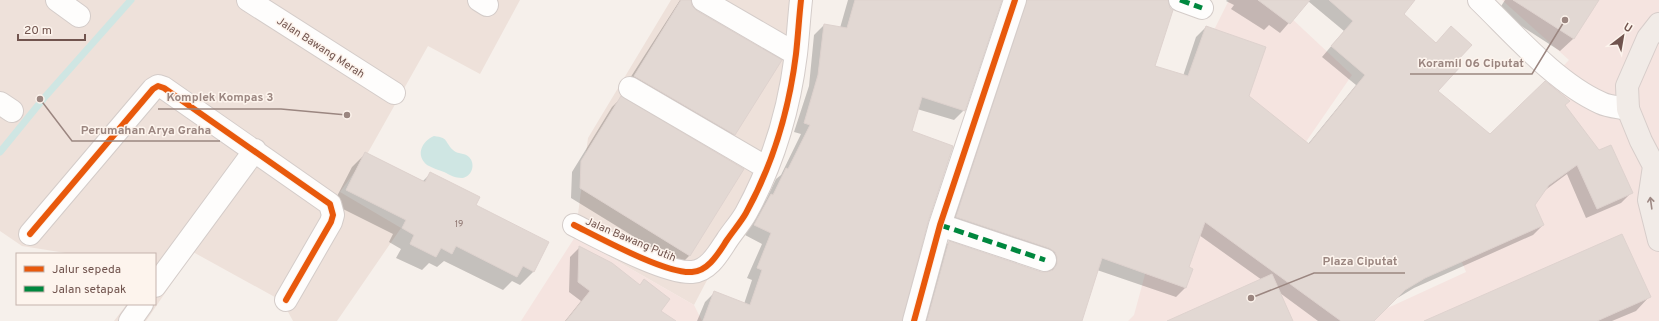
<svg xmlns="http://www.w3.org/2000/svg" width="1659" height="321" font-family="Overpass,sans-serif">
<rect width="100%" height="100%" fill="#f6f0eb"/>
<!-- residential -->
<path fill="#eee1da" d="M0 0H520L480 74 428 46 366 156 340 192 401 228 337 321H293L282 301 193 252 146 321H114L127 304H155V254H72L22 246 0 231Z
M671 0H809L779 143 694 305 575 237 588 138Z"/>
<!-- commercial -->
<path fill="#f5e4e0" d="M1229 0H1272L1352 75 1250 223 1368 317 1466 272 1436 200 1569 60 1502 0H1659V321H1128L1134 315 1208 42Z
M575 237 694 305 702 321H521Z"/>
<!-- water -->
<path fill="#cfe6e3" d="M434 136C449 138 444 141 453 150 458 155 464 152 469 157 476 164 472 177 462 178 455 178 450 175 444 172 439 170 432 168 427 165 415 155 422 141 434 136Z"/>
<!-- shadow -->
<path fill="#0003" d="M680 0H690L734 134 725 144 625 86Z
M848 0H1001L964 110 954 120 917 109 910 132 927 221 901 321H697L705 302 715 292 744 304 752 280 747 278 762 244 745 235 761 205 766 200 776 179 781 175 801 134 794 132 809 86 814 35 824 25 840 28Z
M1012 0H1167V3L1172 10 1154 66 1183 76 1196 37 1206 27 1248 96 1308 144 1356 85 1322 57 1344 31 1308 1 1280 33 1269 25 1264 30 1231 9 1234 5 1226 1 1227 0H1414L1402 14 1455 62 1436 91 1490 135 1564 105 1631 193 1621 203 1586 218 1567 174 1544 191 1533 205 1543 225 1533 235 1414 288 1394 300 1373 321H1318L1280 293 1292 321H1169L1262 280 1199 235 1188 268 1186 287 1176 297 1097 270 1078 321H920L939 252 949 242 1041 273H1047L1048 267 946 227Z
M1505 0H1598L1573 39 1560 51 1498 11Z
M621 98 742 169 689 256 680 265 571 198 572 172 612 107Z
M366 153 423 181 431 173 475 206 534 271 520 285 512 281 503 290 444 261 437 267 429 263 422 270 396 258 401 249 389 242 393 234 333 204 352 167Z
M579 248 639 286 644 281 660 311 674 321H565L581 301 569 292 570 257Z
M1649 297 1636 311 1612 321H1427Z"/>
<g fill="none" stroke-linecap="round" stroke-linejoin="round">
<!-- stream -->
<path stroke="#cfe6e3" stroke-width="7" d="M0 152 44 98 131 0"/>
</g>
<!-- building -->
<path fill="#e2d8d3" stroke="#ded2ce" d="M681 0H691L692 6 697 11 782 60 735 135 634 76Z
M855 0H1002L965 111 922 97 912 131 953 146 928 222 902 321H703L714 291 750 305 762 270 757 268 771 233 754 225 771 194 773 195 786 168 788 169 810 125 804 123 818 75 824 24 847 28Z
M1027 0H1168L1170 8 1173 10 1155 66 1188 76 1206 26 1266 47 1249 96 1309 144 1365 75 1331 46 1353 21 1329 0H1415L1404 14 1436 43 1451 26 1472 45 1456 62 1461 66 1438 91 1490 134 1545 81 1570 101 1565 105 1599 150 1611 145 1633 193 1597 209 1577 165 1549 185 1535 205 1544 225 1425 278 1405 290 1374 321H1341L1205 222 1189 267 1193 269 1186 288 1102 258 1082 321H927L949 241 1041 272H1047L1053 270 1057 264V257L1055 252 1049 248 956 217Z
M1258 0H1310L1290 24Z
M1513 0H1599L1574 39Z
M621 96 744 169 690 256 580 188 581 161Z
M365 152 425 182 430 172 480 197 476 205 549 242 534 272 523 266 517 277 456 246 452 254 441 248 436 257 410 244 414 235 402 228 406 220 346 190Z
M1622 234 1651 297 1597 321H1424Z
M579 246 612 263 640 285 644 279 670 299 661 311 676 321H566L590 291 578 282Z
M1272 274 1293 321H1167Z"/>
<g fill="none" stroke-linecap="round" stroke-linejoin="round">
<defs>
<path id="minor" d="M57 0 79 16
M248 0 394 93
M479 0 487 5
M703 0 796 54
M1180 0 1202 8
M1479 0C1514 34 1556 83 1601 103 1609 107 1620 107 1628 109
M630 88 767 168
M0 103 12 111
M574 225C600 238 666 274 692 272 709 271 719 252 727 240 733 231 741 222 746 213 773 164 789 110 796 54 798 36 799 18 801 0
M940 225 1045 260
M30 234 153 89 158 86 164 88 330 204 333 215 331 222 286 300
M155 286 255 150
M130 321 142 304
M914 321 940 225 1015 0"/>
<path id="major" d="M1659 24 1648 38 1627 86 1628 109 1641 141 1654 166 1659 170
M1654 166 1649 200 1659 240"/>
</defs>
<!-- minor casing -->
<use href="#minor" stroke="#d4ccc9" stroke-width="24"/>
<!-- major casing -->
<use href="#major" stroke="#d7cdca" stroke-width="24"/>
<!-- minor -->
<use href="#minor" stroke="#fefdfc" stroke-width="22"/>
<!-- major -->
<use href="#major" stroke="#f1ebe7" stroke-width="22"/>
<!-- quiet -->
<path stroke="#00873e" stroke-width="5" stroke-dasharray="10 5" stroke-linecap="butt" d="M1180 0 1202 8
M940 225 1045 260"/>
<defs>
<path id="cycleway" d="M574 225C600 238 666 274 692 272 709 271 719 252 727 240 733 231 741 222 746 213 773 164 789 110 796 54 798 36 799 18 801 0
M30 234 153 89 158 86 164 88 330 204 333 215 331 222 286 300
M914 321 940 225 1015 0"/>
</defs>
<!-- cycleway casing -->
<use href="#cycleway" stroke="#fdf4ed" stroke-width="8"/>
<!-- cycleway -->
<use href="#cycleway" stroke="#e8590c" stroke-width="6"/>
</g>
<!-- one-way arrows -->
<defs><path id="oneway-shaft" d="M-6 0H5M1.5-3L5.5 0L1.5 3" fill="none" stroke-width="1.6" stroke-linecap="round" stroke-linejoin="round"/></defs>
<use stroke="#9e8984" href="#oneway-shaft" transform="translate(1651 203) rotate(-98)"/>
<g text-anchor="middle" stroke-width="3" stroke-linejoin="round" paint-order="stroke">
<!-- number labels -->
<g font-size="9" fill="#8f7772">
<text x="459" y="227">19</text>
</g>
<!-- street labels -->
<g font-size="11" fill="#71544e" stroke="#fdf4ed">
<text transform="translate(321 47) rotate(33)" y="4">Jalan Bawang Merah</text>
<text transform="translate(631 239) rotate(23)" y="4">Jalan Bawang Putih</text>
</g>
</g>
<!-- callouts -->
<path fill="none" stroke="#9b8680" stroke-width="1.5" d="M1565 20L1532 74H1410M347 115L281 109H158M40 99L72 141H220M1251 298L1314 273H1405"/>
<g fill="#9b8680" stroke="#fdf4ed" stroke-width="1.5">
<circle cx="1565" cy="20" r="4"/>
<circle cx="347" cy="115" r="4"/>
<circle cx="40" cy="99" r="4"/>
<circle cx="1251" cy="298" r="4"/>
</g>
<g font-size="12" text-anchor="middle" font-weight="bold" fill="#9b8680" stroke="#fdf4ed" stroke-width="3" stroke-linejoin="round" paint-order="stroke">
<text x="1471" y="67">Koramil 06 Ciputat</text>
<text x="220" y="101">Komplek Kompas 3</text>
<text x="146" y="134">Perumahan Arya Graha</text>
<text x="1360" y="265">Plaza Ciputat</text>
</g>
<!-- legend -->
<rect x="16" y="253" width="140" height="52" fill="#fdf4ed" stroke="#c5b4ad"/>
<rect x="24" y="266" width="20" height="6" fill="#e8590c" stroke="#c5b4ad"/>
<text x="52" y="273" font-size="12" fill="#71544e">Jalur sepeda</text>
<rect x="24" y="286" width="20" height="6" fill="#00873e" stroke="#c5b4ad"/>
<text x="52" y="293" font-size="12" fill="#71544e">Jalan setapak</text>
<!-- north arrow -->
<g transform="translate(1623 36) rotate(31)" stroke="#fdf4ed" stroke-width="3" paint-order="stroke">
<path d="M0-3L7 15L0 10L-7 15Z" fill="#71544e"/>
<text y="-6" font-size="11" font-weight="bold" text-anchor="middle" fill="#71544e">U</text>
</g>
<!-- scale -->
<path d="M18 34v6h67v-6" fill="none" stroke="#71544e" stroke-width="2"/>
<text x="24" y="34" font-size="12" fill="#71544e" stroke="#fdf4ed" stroke-width="3" paint-order="stroke">20 m</text>
</svg>
